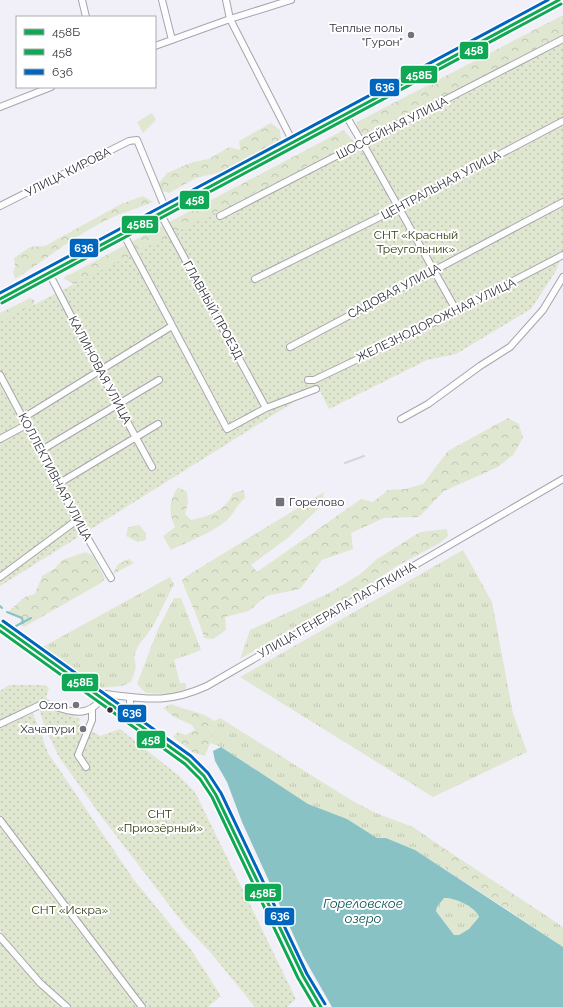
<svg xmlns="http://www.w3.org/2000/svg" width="563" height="1007" font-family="Raleway,sans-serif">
<defs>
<pattern id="grass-tufts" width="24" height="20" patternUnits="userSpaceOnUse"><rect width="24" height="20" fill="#dfe7d0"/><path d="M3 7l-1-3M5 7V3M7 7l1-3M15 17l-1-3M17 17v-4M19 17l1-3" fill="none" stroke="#c0c6b3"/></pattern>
<pattern id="forest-crowns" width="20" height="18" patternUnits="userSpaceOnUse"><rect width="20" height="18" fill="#dfe7d0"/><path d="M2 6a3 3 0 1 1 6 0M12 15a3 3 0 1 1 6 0" fill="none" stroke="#c0c6b3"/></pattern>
<pattern id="garden-dots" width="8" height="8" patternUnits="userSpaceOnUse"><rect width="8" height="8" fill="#dfe7d0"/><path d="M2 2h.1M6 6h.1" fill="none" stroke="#c0c6b3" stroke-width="1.8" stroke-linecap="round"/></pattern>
</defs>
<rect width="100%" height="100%" fill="#f1f0f9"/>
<!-- grass -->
<path fill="url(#grass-tufts)" d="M463 550 492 602 513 714 527 752 433 797 240 677Z
M170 577 174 584 152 628 138 646 134 657 136 667 131 682 122 686 99 688 39 649Z
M329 593 335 604 240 659 250 630Z
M174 598H181L201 650 174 660 180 683H186V689L171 694 146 693 137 684 158 629Z
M220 718 351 800 376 813 413 827 439 845 446 870 415 850 386 838H377L347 819 308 804 221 747 210 743 214 721Z
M518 897 563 927V947L508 910Z
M444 898C454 897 476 907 479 917L469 929 459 935H454L436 910 437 907Z"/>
<!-- forest -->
<path fill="url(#forest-crowns)" d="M563 15V35L365 136 357 129V122Z
M271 123 280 130 281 141 221 172 196 178 169 193 163 191 158 184 167 173 193 162 209 159 229 147 240 150 239 141Z
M344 130 354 142 80 288 63 278Z
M143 196 153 202C136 209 117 214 101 223 70 239 44 261 15 279L13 272 15 267 14 258 30 247 45 246 121 204Z
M30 298 35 301 30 310 0 325V313Z
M508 418 519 424 523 438 513 455 498 467 444 491 419 517 384 518 351 533 353 549 322 560 300 589 266 596 249 611 225 617 226 630 213 639 204 638C199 618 189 600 182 581L185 577 324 492 322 505 289 537 251 565 257 572 361 499 373 502 388 490 405 489 423 484 448 451Z
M178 487 187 492 188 503 185 514 191 520C210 516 225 511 233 493L244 490 245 498C238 504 235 511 229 518 217 531 187 542 171 550L163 536 175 527C168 513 169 500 178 487Z
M139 525 146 533V540L138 542 126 536 128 527Z
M447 529 448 536 440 543 395 567 363 590 335 604 329 593 359 575 377 559 420 532Z
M86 552 93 556 105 578 101 583 24 627 20 625 21 619 11 615 9 611 25 597 35 594 42 576 54 569 62 560Z
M129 559 134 563 113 574 118 564Z
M171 704C186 711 202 711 214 721L210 743 205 756 194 753 173 737 178 732 185 735 195 730 192 725 174 717 163 708Z
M439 845 518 897 508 910 446 870Z"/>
<!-- park -->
<path fill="#dfe7d0" d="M152 113 156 120 143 133 137 122Z"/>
<!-- garden -->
<path fill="url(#garden-dots)" d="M563 35V252L556 271 531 309 456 354 427 360 329 409 318 387 0 586V322Z
M9 685H44L49 688 46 697 53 710 81 719 78 723 100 736 120 729 178 775 195 792 296 999 287 1007H255L211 953 186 927 101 816 59 757 44 725 37 702 0 720V691Z
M33 713 48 753 134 880 192 951 221 996 208 1007H70L16 955 0 930V727Z
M0 937 67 1007H0Z"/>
<!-- water -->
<path fill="#89c2c4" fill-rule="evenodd" d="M221 747 308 804 347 819 377 838H386L415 850 563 947V1007H332L303 956 242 822 227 782 215 761 213 751ZM444 898C454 897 476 907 479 917L469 929 459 935H454L436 911 437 907Z"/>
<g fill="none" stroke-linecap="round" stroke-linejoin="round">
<!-- stream -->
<path stroke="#89c2c4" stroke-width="2" d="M0 606 2 608
M7 612 22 618 23 623
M16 626 31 618"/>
<defs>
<path id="street" d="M82 0 86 17
M162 0 172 40
M226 0 230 19 293 142
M155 46 230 19 291 0
M0 107 51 87
M345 114 367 151 456 310
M0 206 129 141 137 140 166 210
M160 213 266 408
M220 216 563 39
M123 233 227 429 266 408 316 389
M49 273 100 372 152 467
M255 279 398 208 563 121
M290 347 563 202
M0 375 77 520 111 578
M308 380H314L419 330 563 255
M23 418 172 326
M401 419 428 404 480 366 510 347 543 310 563 277
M0 439 26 425
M40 451 159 380
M58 484 158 424
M0 577 77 520
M100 697 105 694C147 699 167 704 207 686L563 479
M125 714 130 706V698
M0 724 44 703C66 710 86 721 102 698
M86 767 78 755 92 720V709
M0 820 142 1007
M0 937 40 983 67 1007"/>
<path id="secondary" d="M0 625 188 760 204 776 216 795 303 976 321 1007"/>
<path id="highway" d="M0 299 559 0"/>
</defs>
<!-- street casing -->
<use href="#street" stroke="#a6a5ae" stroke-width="8"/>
<!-- secondary casing -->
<use href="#secondary" stroke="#a6a5ae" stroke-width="11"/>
<!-- highway casing -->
<use href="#highway" stroke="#a6a5ae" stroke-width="13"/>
<!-- street -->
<use href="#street" stroke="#fdfdfe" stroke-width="6"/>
<!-- secondary -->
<use href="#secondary" stroke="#fdfdfe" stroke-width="9"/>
<!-- highway -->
<use href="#highway" stroke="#fdfdfe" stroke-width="11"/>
<!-- rail -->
<path stroke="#d5d5d8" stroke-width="2" d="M345 463 364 456"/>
<defs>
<path id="bus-1" d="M0 299 559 0
M0 625 188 760 204 776 216 795 303 976 321 1007"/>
<path id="bus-2" d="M2 303 561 4
M0 631 185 764 200 779 212 797 298 978 315 1007"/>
<path id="bus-3" d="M0 293 548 0
M3 621 191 756 208 773 221 793 307 974 325 1004"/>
</defs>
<!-- bus-1 casing -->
<use href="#bus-1" stroke="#fff" stroke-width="6"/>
<!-- bus-2 casing -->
<use href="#bus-2" stroke="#fff" stroke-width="6"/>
<!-- bus-3 casing -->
<use href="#bus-3" stroke="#fff" stroke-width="6"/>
<!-- bus-1 -->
<use href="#bus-1" stroke="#10a855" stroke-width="3"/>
<!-- bus-2 -->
<use href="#bus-2" stroke="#10a855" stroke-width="3"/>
<!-- bus-3 -->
<use href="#bus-3" stroke="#0065bd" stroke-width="3"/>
</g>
<!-- markers -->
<g fill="#74727c" stroke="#fff" stroke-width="1.5">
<circle cx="411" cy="35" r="4"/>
<rect x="275" y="497" width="10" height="10" rx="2"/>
<circle cx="76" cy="705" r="4"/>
<circle cx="83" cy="729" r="4"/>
</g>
<circle fill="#302e39" stroke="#fff" stroke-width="1.5" cx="110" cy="710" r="3.5"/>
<g text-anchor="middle" stroke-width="4" stroke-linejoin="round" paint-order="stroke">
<!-- poi labels -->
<g font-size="12" fill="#302e39" stroke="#fff" text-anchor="end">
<text x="403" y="32">Теплые полы<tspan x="403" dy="14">"Гурон"</tspan></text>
<text x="289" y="506" text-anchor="start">Горелово</text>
<text x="68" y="709">Ozon</text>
<text x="75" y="733">Хачапури</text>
</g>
<!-- street labels -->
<g font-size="12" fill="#302e39" stroke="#fff">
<text transform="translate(392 128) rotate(-27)" y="4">ШОССЕЙНАЯ УЛИЦА</text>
<text transform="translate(68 172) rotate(-27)" y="4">УЛИЦА КИРОВА</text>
<text transform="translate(441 185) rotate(-28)" y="4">ЦЕНТРАЛЬНАЯ УЛИЦА</text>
<text transform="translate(394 291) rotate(-28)" y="4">САДОВАЯ УЛИЦА</text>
<text transform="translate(213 310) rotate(61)" y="4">ГЛАВНЫЙ ПРОЕЗД</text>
<text transform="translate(436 320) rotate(-26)" y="4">ЖЕЛЕЗНОДОРОЖНАЯ УЛИЦА</text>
<text transform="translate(100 370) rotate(62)" y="4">КАЛИНОВАЯ УЛИЦА</text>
<text transform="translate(55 477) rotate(62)" y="4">КОЛЛЕКТИВНАЯ УЛИЦА</text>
<text transform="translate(337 610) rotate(-30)" y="4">УЛИЦА ГЕНЕРАЛА ЛАГУТКИНА</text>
</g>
<!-- park labels -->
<g font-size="12" fill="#2f3a0f" stroke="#fff">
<text x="416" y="239">СНТ «Красный<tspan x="416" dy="14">Треугольник»</tspan></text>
<text x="160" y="818">СНТ<tspan x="160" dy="14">«Приозёрный»</tspan></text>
<text x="70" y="914">СНТ «Искра»</text>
</g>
<!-- water labels -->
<g font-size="13" font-style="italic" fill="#045152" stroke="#fff">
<text x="363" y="908">Гореловское<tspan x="363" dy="15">озеро</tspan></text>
</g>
</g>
<g stroke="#fff" stroke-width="1.5">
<rect x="459" y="41" width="30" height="19" rx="4" fill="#10a855"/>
<rect x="400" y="65" width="38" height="19" rx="4" fill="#10a855"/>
<rect x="369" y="78" width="31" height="19" rx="4" fill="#0065bd"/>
<rect x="179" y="190" width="31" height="20" rx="4" fill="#10a855"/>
<rect x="121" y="215" width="38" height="19" rx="4" fill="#10a855"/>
<rect x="69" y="238" width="30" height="20" rx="4" fill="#0065bd"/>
<rect x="61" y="673" width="38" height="19" rx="4" fill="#10a855"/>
<rect x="117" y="704" width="30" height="19" rx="4" fill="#0065bd"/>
<rect x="136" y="730" width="30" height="19" rx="4" fill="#10a855"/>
<rect x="244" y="883" width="38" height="19" rx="4" fill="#10a855"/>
<rect x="264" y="907" width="31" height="19" rx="4" fill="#0065bd"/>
</g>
<g font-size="11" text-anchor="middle" font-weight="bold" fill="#fff">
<text x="474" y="54">458</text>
<text x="419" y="79">458Б</text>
<text x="385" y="91">636</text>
<text x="195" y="204">458</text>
<text x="140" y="228">458Б</text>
<text x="84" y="252">636</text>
<text x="80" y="686">458Б</text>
<text x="132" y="717">636</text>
<text x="151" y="744">458</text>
<text x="263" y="897">458Б</text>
<text x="280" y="920">636</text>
</g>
<!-- legend -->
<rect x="16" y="16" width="140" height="72" fill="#ffffff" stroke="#acabb0"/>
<rect x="24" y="29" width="20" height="6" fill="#10a855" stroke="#acabb0"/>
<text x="52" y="36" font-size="12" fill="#302e39">458Б</text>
<rect x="24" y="49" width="20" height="6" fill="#10a855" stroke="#acabb0"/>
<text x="52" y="56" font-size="12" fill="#302e39">458</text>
<rect x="24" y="69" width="20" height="6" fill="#0065bd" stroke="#acabb0"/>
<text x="52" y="76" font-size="12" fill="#302e39">636</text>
</svg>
